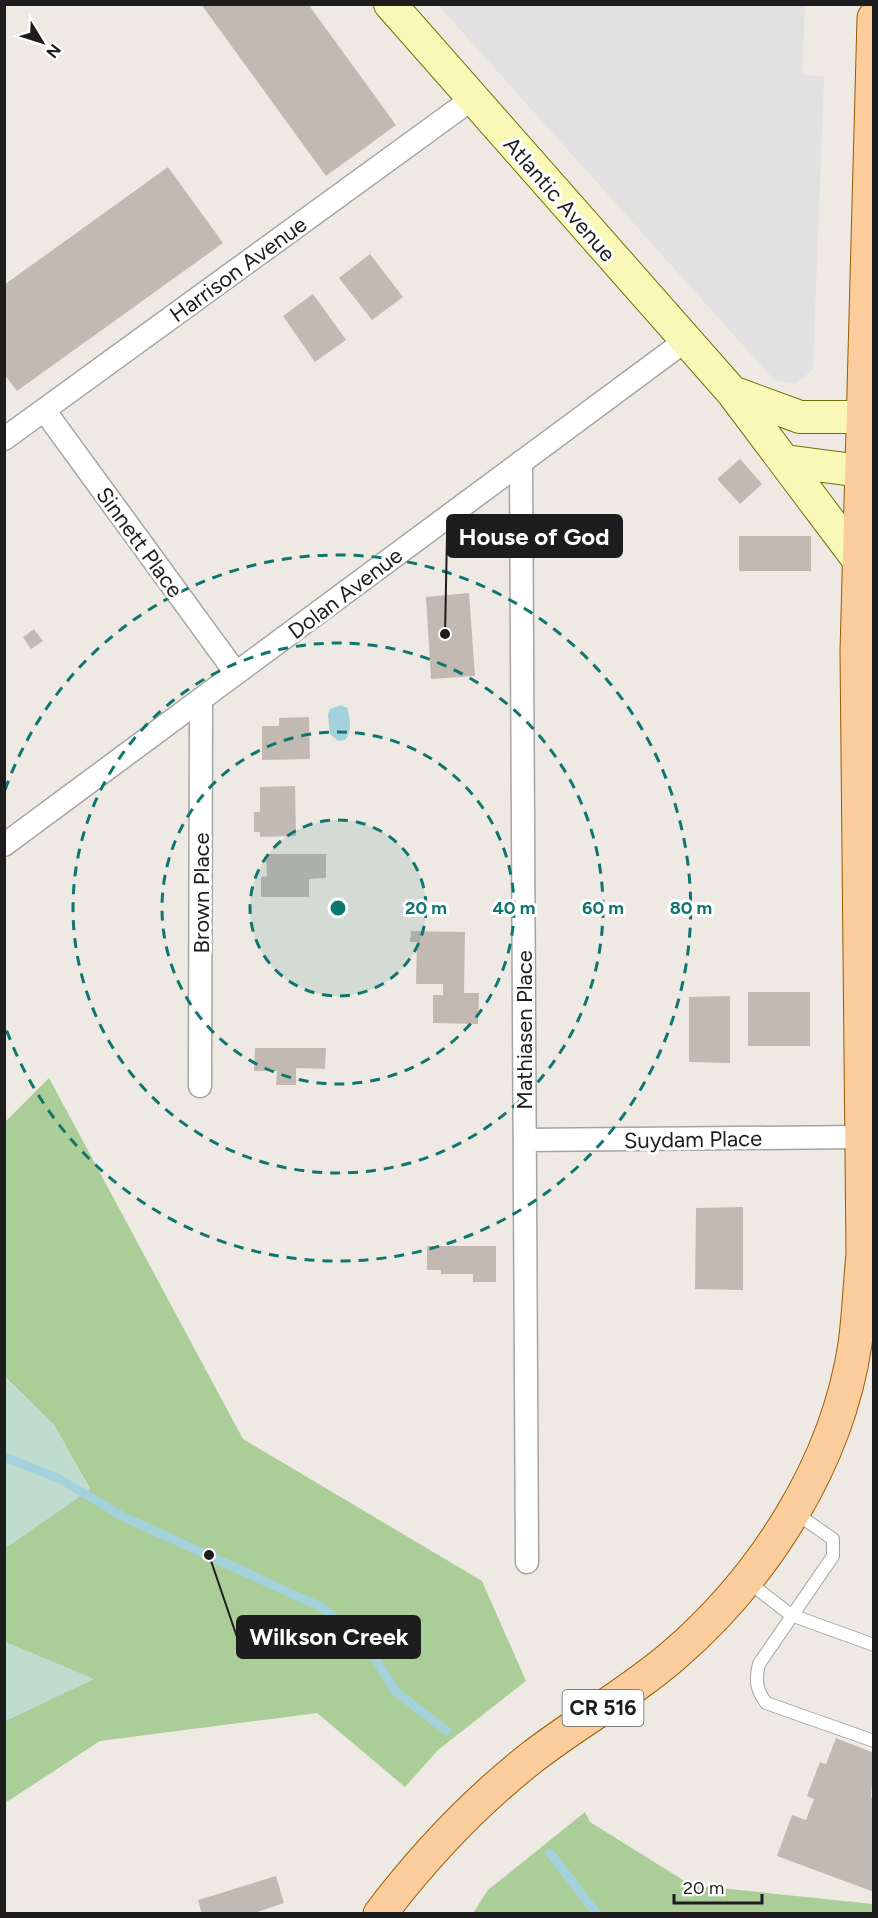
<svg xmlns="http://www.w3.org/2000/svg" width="878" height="1918" font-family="Figtree,sans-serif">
<rect width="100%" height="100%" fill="#eeeae3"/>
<!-- forest -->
<path fill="#abcd98" d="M49 1078 243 1439 482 1581 526 1681 438 1750 405 1787 317 1713 100 1741 5 1803V1721L93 1679 5 1642V1548L90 1489 54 1425 5 1377V1122Z
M585 1812 590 1822 691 1885 873 1904V1913H473L488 1890Z"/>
<!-- wetland -->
<path fill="#c0dcce" d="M4 1377 54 1425 90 1490 5 1548Z
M5 1642 94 1679 5 1721Z"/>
<!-- parking -->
<path fill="#e1e1e1" d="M438 5H805L802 74 824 77 813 370 796 383 774 380Z"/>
<!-- water -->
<path fill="#a4d2dc" d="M341 705 347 708C351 719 352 731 345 740L338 741 330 734 328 715 330 709Z"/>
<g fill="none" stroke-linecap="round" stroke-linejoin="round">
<!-- stream -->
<path stroke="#a4d2dc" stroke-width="9" d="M4 1457 58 1478 124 1517 321 1607 363 1639 396 1692 447 1731
M550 1853 597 1914"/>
</g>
<!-- building -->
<path fill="#c3b9b3" d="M201 4H308L396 125 326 176Z
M168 167 223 243 17 391 4 374V285Z
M370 254 403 297 372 320 339 278Z
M313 294 346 340 315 362 283 316Z
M740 459 762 484 740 504 717 479Z
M739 536H811V571H739Z
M469 593 475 676 431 679 426 597Z
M34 629 43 641 31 649 23 637Z
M309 717 310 759 262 760V726H279V718Z
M295 786 296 836 260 837V832H254V812H260V787Z
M266 854H326V878L309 879V897H261V877L267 876Z
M411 931 465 932 464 993H479L478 1024 433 1023V995H443V984H416L417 942H410Z
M748 992H810V1046H748Z
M730 996V1063L689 1062V997Z
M255 1048H326L325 1069 296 1068V1085H276L277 1071H254Z
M743 1207V1290L695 1289 696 1208Z
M427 1246H496V1282H473V1274H441V1270H427Z
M836 1738 874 1753 871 1797 874 1798V1892L777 1856 792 1815 806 1820 814 1799 807 1796 820 1762 826 1764Z
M276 1876 284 1903 251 1914H202L198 1900Z"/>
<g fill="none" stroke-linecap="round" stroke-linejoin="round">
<defs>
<path id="lane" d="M794 1512 833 1539V1556L759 1664C755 1680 756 1689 766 1703L874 1741
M747 1581 791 1615 874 1645"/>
<path id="street" d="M44 410 236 673
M4 439 472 99
M521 462 527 1562
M4 845 685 341
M200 1086 201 699
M525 1140 860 1137"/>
<path id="secondary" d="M390 4 732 392 860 562
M732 392 800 417H865
M785 461 861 471"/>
<path id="primary" d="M380 1914C424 1856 474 1803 531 1758 577 1722 629 1694 674 1655 764 1577 837 1464 855 1344 859 1315 860 1284 863 1254L857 652 874 18"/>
</defs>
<!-- lane casing -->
<use href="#lane" stroke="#a4a4a4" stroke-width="14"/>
<!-- street casing -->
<use href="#street" stroke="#a4a4a4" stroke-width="25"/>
<!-- secondary casing -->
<use href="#secondary" stroke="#6e7306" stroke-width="34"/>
<!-- primary casing -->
<use href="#primary" stroke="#955c01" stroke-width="35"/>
<!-- lane -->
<use href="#lane" stroke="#fff" stroke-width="12"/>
<!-- street -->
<use href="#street" stroke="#fff" stroke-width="22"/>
<!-- secondary -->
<use href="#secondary" stroke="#f9f8b7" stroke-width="32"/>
<!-- primary -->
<use href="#primary" stroke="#fbcc9c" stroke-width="33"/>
</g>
<!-- distance rings -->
<circle cx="338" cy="908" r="88" fill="#0f766e" fill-opacity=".12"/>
<g fill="none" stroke="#0f766e" stroke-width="3" stroke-dasharray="10 8">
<circle cx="338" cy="908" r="88"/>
<circle cx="338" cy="908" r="176"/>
<circle cx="338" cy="908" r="265"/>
<path d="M5 790A353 353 0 1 1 5 1026"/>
</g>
<g text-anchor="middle" stroke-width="6" stroke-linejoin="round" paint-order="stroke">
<!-- shield labels -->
<rect fill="#fff" stroke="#616161" stroke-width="1.5" x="562.5" y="1690" width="81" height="36" rx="4.5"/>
<g font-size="21" font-weight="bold" fill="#1d1d1d">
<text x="603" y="1715">CR 516</text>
</g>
<!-- street labels -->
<g font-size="22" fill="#1d1d1d" stroke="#fff">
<text transform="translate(560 199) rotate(49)" y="8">Atlantic Avenue</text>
<text transform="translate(238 269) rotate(-36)" y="8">Harrison Avenue</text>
<text transform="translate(140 542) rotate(54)" y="8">Sinnett Place</text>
<text transform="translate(345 593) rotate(-37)" y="8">Dolan Avenue</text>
<text transform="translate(201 893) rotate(-90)" y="8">Brown Place</text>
<text transform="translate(524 1030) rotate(-90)" y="8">Mathiasen Place</text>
<text transform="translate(693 1139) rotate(-1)" y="8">Suydam Place</text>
</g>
</g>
<circle cx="338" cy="908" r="9" fill="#0f766e" stroke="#fff" stroke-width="3"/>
<g font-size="18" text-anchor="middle" font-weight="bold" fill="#0f766e" stroke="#fff" stroke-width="6" stroke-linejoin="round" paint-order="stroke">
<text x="426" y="914">20 m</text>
<text x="514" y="914">40 m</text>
<text x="603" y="914">60 m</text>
<text x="691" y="914">80 m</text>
</g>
<!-- callouts -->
<path fill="none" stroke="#1d1d1d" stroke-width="2" d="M445 634L447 536M209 1555L237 1637"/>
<g fill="#1d1d1d" stroke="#fff" stroke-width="2">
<circle cx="445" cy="634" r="6"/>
<circle cx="209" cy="1555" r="6"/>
</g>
<g fill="#1d1d1d" stroke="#1d1d1d" stroke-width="2">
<rect x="447" y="515" width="175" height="42" rx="6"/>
<rect x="237" y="1616" width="183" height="42" rx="6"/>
</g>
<g font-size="24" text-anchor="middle" font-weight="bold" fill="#fff">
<text x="534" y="545">House of God</text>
<text x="329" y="1645">Wilkson Creek</text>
</g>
<!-- border -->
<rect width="878" height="1918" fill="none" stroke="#1d1d1d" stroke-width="12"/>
<!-- north arrow -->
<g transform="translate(42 42) rotate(128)" stroke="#ffffff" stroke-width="4.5" paint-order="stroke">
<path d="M0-4.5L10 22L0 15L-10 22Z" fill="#1d1d1d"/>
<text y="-9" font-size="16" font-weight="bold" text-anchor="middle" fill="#1d1d1d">N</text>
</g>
<!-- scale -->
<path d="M674 1894v9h88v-9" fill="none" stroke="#1d1d1d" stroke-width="3"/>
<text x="683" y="1894" font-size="18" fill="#1d1d1d" stroke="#ffffff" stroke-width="4.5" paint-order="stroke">20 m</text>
</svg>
